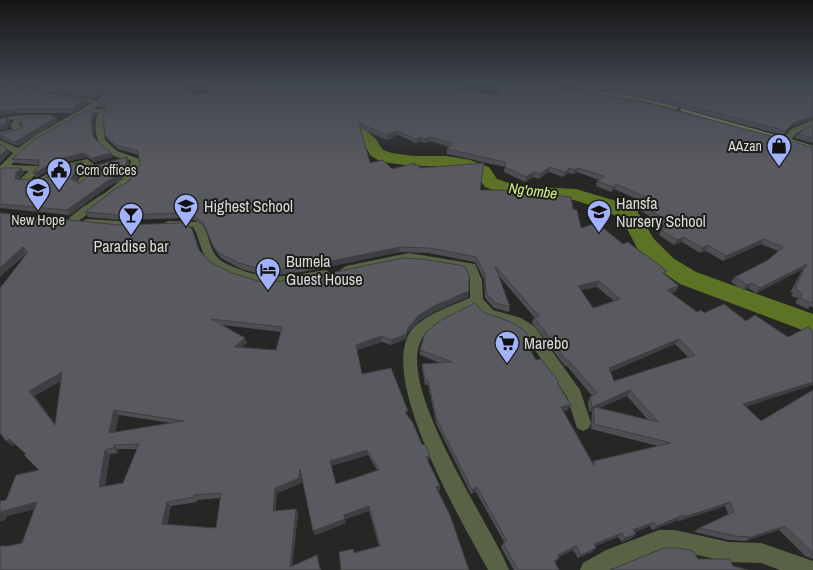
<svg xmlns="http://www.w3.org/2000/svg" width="813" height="570" font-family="'Archivo Narrow',sans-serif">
<rect width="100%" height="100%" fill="#262724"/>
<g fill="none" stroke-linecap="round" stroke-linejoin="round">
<!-- stream -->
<path stroke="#82925a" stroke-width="2.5" d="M549 85 560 87
M586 90 594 92
M600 93 645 100 676 108
M682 110 813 147
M630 215 645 205"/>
<!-- river -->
<path fill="#5c7224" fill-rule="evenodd" d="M210 85H223L221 88 251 97 253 100 246 104 209 93 208 90Z
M334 118 352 123 364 129 375 138 383 150 392 153 413 156H447L470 160 489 167 497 179 517 186 576 189 616 201 637 211 654 239 673 258 696 272 813 314V334L680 284 657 268 637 248 622 219 602 209 574 200 508 195 485 187 477 175 465 169 447 166H413L382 162 371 156 364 145 354 135 329 125 327 122 329 119Z"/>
<!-- minor -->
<path fill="#586244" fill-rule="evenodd" d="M12 85H19L12 93 0 101V96Z
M39 85 44 87V93L97 100 112 88H116L117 89 112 95 94 109H103L107 111 103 121 105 140 117 151 140 159V169L129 185 116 192 76 223 72 224 67 221C84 200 128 188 131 160 125 159 117 158 112 155 96 147 92 128 98 113H87L42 139 28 149 11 165 40 166V170L31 179H38L62 165 87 159 95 165 103 164V168L92 172 84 185 81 186 76 183 87 167 85 165 68 169 43 184 20 183V179L29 171H7L0 176V166L13 153 0 145V140L18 148 36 135 92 103 50 99 38 95Z
M21 115H51L55 117 51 119H23L19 125 23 127V131L0 137V132L13 129 10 126 15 119 0 122V118Z
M813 120V125L797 133 789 142H783L782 140 791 129Z
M88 219 133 222 138 225 133 228 84 224 83 222 84 220Z
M168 221 200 222C209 231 208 245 216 256 221 262 229 265 236 268 270 282 291 275 326 270L332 274 326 278C308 281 290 285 273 286 257 287 219 274 209 262 200 252 200 238 193 227L164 226 163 224Z
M409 253 475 264 482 280 483 299 493 310 521 318 534 326 580 390 591 423 589 428 583 431 577 428 567 397 524 334 511 326 483 316 475 306C461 313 431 324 423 337 392 383 491 524 509 570H488C462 522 381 385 409 334 418 317 453 305 470 298V280L466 270 409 261 346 274 340 270 346 266Z
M659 530H675L729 542 761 543 813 561V570H780L761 563 729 562 675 550H659L610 570H580L583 563 606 550Z"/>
<!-- tertiary -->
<path fill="#586244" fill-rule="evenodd" d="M598 93 644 101 648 103 644 105 596 96V94Z"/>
</g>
<!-- wall -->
<path fill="#4d4d52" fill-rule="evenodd" d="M44 86H178L198 95 229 86H227H463L458 90 813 147V308L810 306 808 309 795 303 798 298 791 296 793 293 790 292 803 269 756 293 748 288 743 290 731 282 735 277 768 260 778 251 761 244 723 261 706 251 700 253 682 242 674 245 659 235 663 226H665L641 211 643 206 648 204 614 189 611 192 596 186 597 181 599 180 577 172 573 174 569 173 563 177 549 172 539 179 533 177 525 182 504 172 505 167 447 154V149L449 147 430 141 425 143 421 141 416 143 398 135 387 140 360 128 370 163 392 169 415 165 419 168 480 190 573 209 581 228 623 244 665 274 676 291 672 293 746 407 761 421 813 390V559L805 556 779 530 745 541 729 540 694 532 699 528 728 514 725 506 679 521 678 520 652 530 650 526 635 532 632 538 622 542 618 537 595 546 592 552 578 558 573 550 559 557V558L555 563 559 570H514L501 547 504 542 476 492 471 494 436 423 428 385H425L422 369V364L440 363 420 355V350L483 312 531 340 529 345 527 346 536 360 559 382 558 384 568 410 563 411 593 463 594 461 658 446 591 429 592 412H589L588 402 590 397 592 396 567 366H565L532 323 534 317 499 276 510 307 509 312 494 308 485 298 484 279 475 262 428 253 400 252 308 271 268 276 241 269 221 258 214 249 206 229 196 221 187 218 122 220 88 217 85 212 128 182 140 164 139 155 118 149 107 139 105 135 106 109 99 107 98 103 112 92 116 87H111L96 98 46 91 44 87ZM597 287 614 301 593 308 581 290ZM675 344 688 357 614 381 610 372ZM627 396 648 420 599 408Z
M564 86H813L790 127 783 135 643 98Z
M36 93 47 97 84 100 86 104 72 113H16L0 116V97Z
M93 111 95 115 93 121 95 139 113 157 94 162 87 157 62 163 37 177H36L33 173 39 166V165L15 163 12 159Z
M56 117 58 121 18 146 1 139 0 136V134L22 128V125L19 120Z
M813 124V143L795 138 798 134Z
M127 157 129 162 128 168 122 180 109 186 70 215 0 208V170L21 168 24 173 19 178V180L40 181 84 167 76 181 79 183Z
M0 213 119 225 192 229 200 251 210 262 232 273 264 283 468 297 436 311 419 321 407 333 406 339 391 345 382 342 357 350 362 374 408 416 422 445 430 455 429 460 428 461 440 490 438 491 469 570 354 552 379 547 369 511 345 519 346 523 315 535 313 531 302 476 301 483 277 493 275 511 296 509 298 513 292 566 317 555 321 570 8 546 22 543 34 509 7 516 5 520 1 521 6 500 39 470 26 454 15 444 12 446 27 253 0 277ZM223 325 281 332 276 350 241 348 247 343ZM61 381 55 424 34 396ZM119 415 171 423 115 432ZM118 449H137L123 483 105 486 110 454 118 453ZM368 455 377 470 336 484 331 466ZM221 498 216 528 167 525 171 506 197 502V500Z"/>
<!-- shaded-wall -->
<path fill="#3e3f42" d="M2 86H9L0 94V88Z
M105 86H110L111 87 96 98 95 94Z
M459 86H463L454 94V90Z
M84 100 86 104 72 113 70 109Z
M14 109 16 113 0 116V112Z
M93 111 95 115 93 121 95 141 93 137 91 117Z
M813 116V119L790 127 783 135 793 123Z
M8 117 11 122 8 126 9 128 0 131V126L5 122Z
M56 117 58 121 18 146 15 142Z
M397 131 398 135 387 140V135Z
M421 137V141L416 143V139Z
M430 137V141L425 143V139Z
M7 149 10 153 0 163V156Z
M84 153 87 157 62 163 37 177 35 173 59 159Z
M111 153 113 157 94 162 92 158Z
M127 157 129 162 128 168 122 180 109 186 70 215 67 210 106 182Z
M82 162 84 167 74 183 71 179Z
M550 167 549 172 539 179 540 174Z
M21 168 24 173 19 178V184L15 179 16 173Z
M570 168 569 173 563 177 565 172Z
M578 168 577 172 573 174 574 170Z
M534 172 533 177 525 182 526 177Z
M616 184 614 189 611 192 613 187Z
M684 237 682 242 674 245 677 240Z
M764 239 761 244 723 261 726 256Z
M708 245 706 251 700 253 702 248Z
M23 247 26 252 0 277V268Z
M400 247V252L308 271 307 266Z
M807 264 803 269 756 293 760 288Z
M599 281 597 287 576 291 578 286Z
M752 283 748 288 743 290 747 285Z
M679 286 676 291 665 295 667 290Z
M469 291 468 297 436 311 419 321 407 333 406 339 391 345V340L408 328 419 315 436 305Z
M381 336 382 342 357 350 356 345Z
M245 338 247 343 236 353 234 347Z
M679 339 675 344 606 373 609 368Z
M531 340 529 345 523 347 525 341Z
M62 372 67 377 34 396 60 430 55 425 29 391Z
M813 382V385L739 409 743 404Z
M630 390 627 396 594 410V407L592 412H589L592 407Z
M571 405 568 410 559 412 561 407Z
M114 410 119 415 114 438 109 433Z
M9 439 15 444 12 446 6 441Z
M114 445 118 449V453L113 448Z
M105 450 110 454 104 491 99 487Z
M367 450 368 455 331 466 330 461Z
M430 455 429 460 426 462V457Z
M300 469 302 474 301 483 277 493 275 515 273 511 275 488Z
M440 486V490L435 492 436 487Z
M477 487 476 492 471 494 472 490Z
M37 502 43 507 7 516 5 520 1 521 0 523V511Z
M167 502 171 506 166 529 162 524Z
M730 502 725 506 679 521 684 517Z
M369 506V511L345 519 346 523 315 535 313 531 344 515Z
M296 509 298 513 292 570 290 567Z
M683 515 678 520 652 530 657 526Z
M654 522 650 526 630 534 633 530Z
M785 526 779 530 745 541 751 537Z
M622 533 618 537 590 548 594 544Z
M636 534 632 538 622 542 625 538Z
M576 546 573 550 555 559 558 555Z
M596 548 592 552 578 558 581 555Z"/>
<!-- building -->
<path fill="#595a5f" stroke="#3e3f42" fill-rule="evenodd" d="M44 86H105L95 94 44 87Z
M116 86H178L198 95 231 86H459L454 90 497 95 500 86H546L643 102 813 147V303L800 298 802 293 796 290 797 288 795 287 807 264 760 288 752 283 747 285 735 277 768 260 783 247 764 239 726 256 708 245 702 248 684 237 677 240 661 230 666 228 663 226 672 223 643 206 654 201 616 184 613 187 597 181 604 176 578 168 574 170 570 168 565 172 550 167 540 174 534 172 526 177 505 167V162L447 149 453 143 430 137 425 139 421 137 416 139 397 131 387 135 359 123 370 163 383 160 392 169 415 163 414 165H420L419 168 484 163 480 190H501L571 197 573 209 577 210 581 228 597 223 623 244 628 242 642 253H643L667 271 663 273 679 286 667 290 697 312 701 310 704 313 724 304 746 321 755 315 788 337 808 327 813 331V382L743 404 761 421 813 390V553L785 526 751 537 735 536 699 528 734 512 730 502 684 517 683 515 657 526 654 522 633 530 636 534 625 538 622 533 594 544 596 548 581 555 576 546 558 555 559 558 554 561 559 570H518L503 543 507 541 477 487 472 490 436 418 428 380H425L422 364 452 362 420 350 425 333 441 320 475 303 483 312 511 322 524 330 531 340 525 341 536 360 541 359 559 382 557 383 571 405 561 407 594 466V461L671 443 594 424V407L658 422 630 390 592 407 590 397 597 393 569 361H567L534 317 539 316 495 266 510 307 495 303 486 293 485 274 476 257 429 248 400 247 307 266 267 271 239 263 219 253 212 244 204 224 194 216 185 213 119 215 85 212 115 189 128 182 140 164 138 151 116 145 105 135 103 117 107 106 98 103 112 92 117 86ZM599 281 620 299 593 308 578 286ZM679 339 695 355 614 381 609 368Z
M590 86H813V116L793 123 786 131 645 94Z
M33 87 35 93 47 97 84 100 70 109H14L0 112V97L10 92Z
M86 111H93L91 117 93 137 111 153 92 158 84 153 59 159 35 173H33L39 166V160L12 159 35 139Z
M8 117 5 122 7 124 0 126V119Z
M22 117H56L15 142 0 135V134L22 128V123L19 120Z
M813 124V138L798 134Z
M0 144 7 149 0 156Z
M127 157 126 164 119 175 106 182 67 210 0 204V170L4 168H21L16 173 15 179 40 181 66 166 82 162 71 179 79 183 83 181 94 166Z
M0 213 119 225 184 223 192 229 199 250 210 262 232 273 264 283 307 278 402 258 422 259 465 266 469 275V291L436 305 419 315 408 328 406 334 391 340 381 336 356 345 362 374 391 368 408 411 405 412 413 423 422 445 425 444 430 455 426 457 440 486 436 487 450 515 469 570H341L339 552 353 549 354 553 380 546 369 506 344 515 345 519 313 531 300 469 299 478 275 488 273 511 296 509 290 567 317 555 320 570H0V546H8L22 543 37 502 0 512V501L6 500 16 475 39 470 24 455 26 454 9 439 6 441 0 433V288L28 252 23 247 0 268ZM211 319 282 327 276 350 234 347 245 338ZM62 372 55 425 29 391ZM114 410 184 421 109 433ZM139 444 123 483 99 487 105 450 113 448 114 445ZM367 450 379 470 336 484 330 461ZM221 493 216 528 162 524 167 502 194 497V495Z
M664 548H679L693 551 698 559H730L733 566 748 570H610Z"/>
<!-- sky -->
<linearGradient id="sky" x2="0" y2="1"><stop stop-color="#151514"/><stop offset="0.52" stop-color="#414750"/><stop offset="1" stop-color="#414750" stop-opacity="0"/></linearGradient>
<rect width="813" height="165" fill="url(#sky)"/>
<!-- icons -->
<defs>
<symbol id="shop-pin" viewBox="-11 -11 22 30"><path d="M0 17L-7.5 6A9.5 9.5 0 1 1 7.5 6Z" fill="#a2b2fd" stroke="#1d1e1a"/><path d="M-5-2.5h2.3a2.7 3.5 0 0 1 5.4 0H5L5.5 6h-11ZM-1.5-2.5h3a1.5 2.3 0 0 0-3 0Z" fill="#111"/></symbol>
<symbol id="civic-pin" viewBox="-11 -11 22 30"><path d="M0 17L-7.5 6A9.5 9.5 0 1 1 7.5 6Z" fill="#a2b2fd" stroke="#1d1e1a"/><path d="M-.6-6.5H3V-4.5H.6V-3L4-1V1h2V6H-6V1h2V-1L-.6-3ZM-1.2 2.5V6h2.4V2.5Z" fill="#111"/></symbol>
<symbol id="school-pin" viewBox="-11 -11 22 30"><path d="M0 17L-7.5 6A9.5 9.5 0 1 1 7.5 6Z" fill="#a2b2fd" stroke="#1d1e1a"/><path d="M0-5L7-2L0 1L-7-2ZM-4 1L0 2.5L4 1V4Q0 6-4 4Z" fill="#111"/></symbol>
<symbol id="bar-pin" viewBox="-11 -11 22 30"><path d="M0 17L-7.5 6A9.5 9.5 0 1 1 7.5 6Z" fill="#a2b2fd" stroke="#1d1e1a"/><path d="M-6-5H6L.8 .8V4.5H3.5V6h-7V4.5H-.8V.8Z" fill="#111"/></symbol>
<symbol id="hotel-pin" viewBox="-11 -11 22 30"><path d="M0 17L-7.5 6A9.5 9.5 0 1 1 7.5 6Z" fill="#a2b2fd" stroke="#1d1e1a"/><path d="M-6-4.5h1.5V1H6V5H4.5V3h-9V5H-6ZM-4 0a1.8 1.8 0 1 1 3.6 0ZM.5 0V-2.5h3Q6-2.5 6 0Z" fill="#111"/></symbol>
<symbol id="supermarket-pin" viewBox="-11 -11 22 30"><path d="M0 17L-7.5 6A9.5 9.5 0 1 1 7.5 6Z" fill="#a2b2fd" stroke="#1d1e1a"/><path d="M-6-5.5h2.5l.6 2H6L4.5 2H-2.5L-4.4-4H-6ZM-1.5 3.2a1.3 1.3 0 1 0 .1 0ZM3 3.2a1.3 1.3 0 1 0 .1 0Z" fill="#111"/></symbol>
</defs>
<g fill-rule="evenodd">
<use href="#shop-pin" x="765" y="132" width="28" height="38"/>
<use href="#civic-pin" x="45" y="156" width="28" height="38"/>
<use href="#school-pin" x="24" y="176" width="28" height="38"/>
<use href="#school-pin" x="172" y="192" width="28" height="38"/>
<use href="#school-pin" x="585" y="198" width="28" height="38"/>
<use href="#bar-pin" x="117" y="201" width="28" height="38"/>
<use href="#hotel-pin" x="254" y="256" width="28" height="38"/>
<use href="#supermarket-pin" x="493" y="329" width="28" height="38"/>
</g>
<g text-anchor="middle" stroke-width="4" stroke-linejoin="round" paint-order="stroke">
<!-- far-poi labels -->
<g font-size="14" fill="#dadbd9" stroke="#1d1e1a" text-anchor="end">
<text x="762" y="151">AAzan</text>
<text x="76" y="175" text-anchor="start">Ccm offices</text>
<text x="38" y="225" text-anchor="middle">New Hope</text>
</g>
<!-- far-water labels -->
<g font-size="15" font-style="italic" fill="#cff187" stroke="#1d1e1a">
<text transform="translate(533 191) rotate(7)" y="5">Ng'ombe</text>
</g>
<!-- poi labels -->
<g font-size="16" fill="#dadbd9" stroke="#1d1e1a" text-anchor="start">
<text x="616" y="209">Hansfa<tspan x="616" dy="18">Nursery School</tspan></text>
<text x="204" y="212">Highest School</text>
<text x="131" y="252" text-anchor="middle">Paradise bar</text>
<text x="286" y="267">Bumela<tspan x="286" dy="18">Guest House</tspan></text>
<text x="524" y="349">Marebo</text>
</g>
</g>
</svg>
